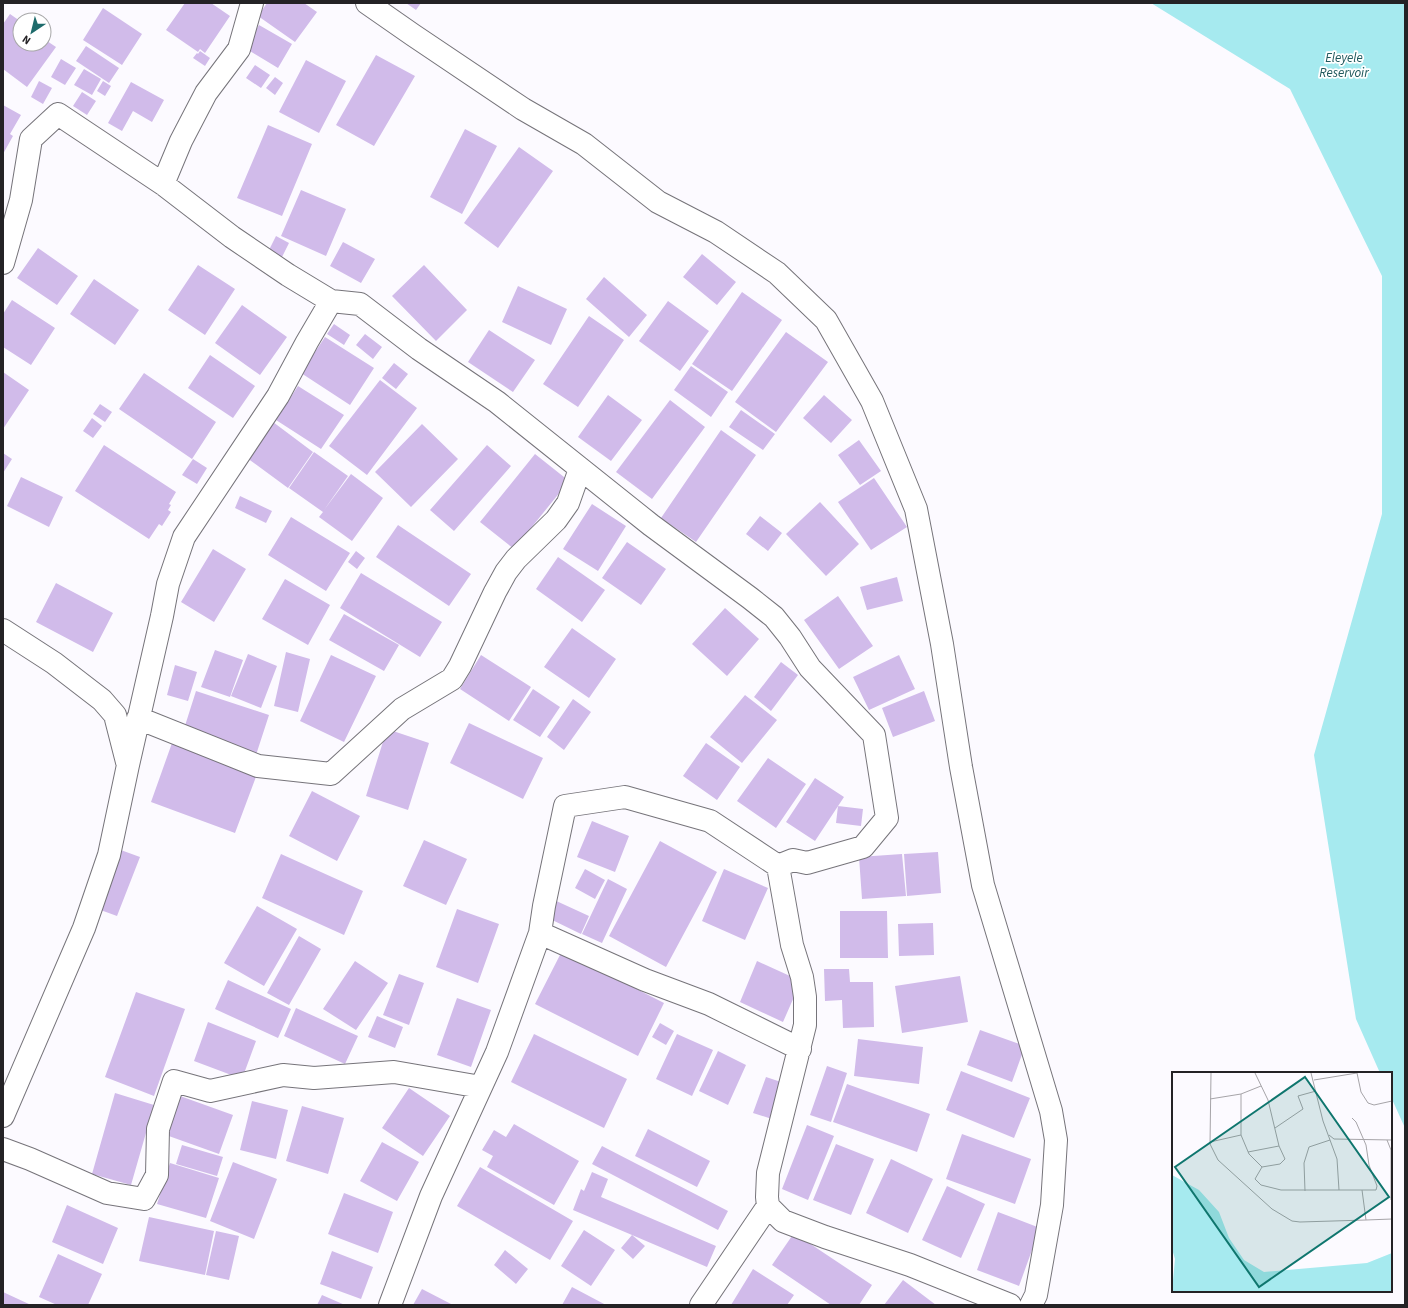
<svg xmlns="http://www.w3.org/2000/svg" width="1408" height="1308" font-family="'Source Sans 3',sans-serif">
<rect width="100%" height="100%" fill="#fcfaff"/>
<!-- water -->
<path fill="#a6eaef" d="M1151 3H1405V1128L1391 1097V1073H1380L1356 1019 1314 755 1382 514V276L1290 89Z"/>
<!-- building -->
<path fill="#d1bbea" d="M185 3H211L230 16 205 53 200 49 198 52 166 30Z
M267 3H304L317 12 295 42 258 16Z
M406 3H421L416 10Z
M103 8 142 34 122 65 83 40Z
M10 14 20 21V44H44V39L56 47 27 87 3 69V24Z
M259 25 292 44 278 68 245 48Z
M86 46 119 68 109 83 76 61Z
M200 51 210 58 205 66 193 58 197 53 198 54Z
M376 55 415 76 374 146 336 125Z
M61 59 76 68 65 85 51 77Z
M306 60 346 81 319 133 279 112Z
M255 65 270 75 261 88 246 78Z
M84 69 101 79 92 95 74 85Z
M275 77 283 83 275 95 266 88Z
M39 81 52 88 43 104 31 97Z
M103 81 111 86 105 96 97 91Z
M131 82 164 100 152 122 133 111 122 131 108 123Z
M82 92 96 101 87 115 73 106Z
M3 105 21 115 10 134 13 136 3 154Z
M268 125 312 144 282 216 237 198Z
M465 129 497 146 462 214 430 197Z
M519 147 553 171 498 248 464 223Z
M301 190 346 209 326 256 281 236Z
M276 236 289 243 280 261 267 254Z
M343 242 375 259 361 283 330 266Z
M38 248 78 276 57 305 17 278Z
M702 254 736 282 717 305 683 277Z
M198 265 235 289 205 335 168 310Z
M424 265 467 310 436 341 392 296Z
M604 277 647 315 629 337 586 299Z
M94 279 139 310 115 345 70 314Z
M518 286 567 309 551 345 502 322Z
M742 292 782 320 732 391 692 364Z
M12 300 55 328 31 365 3 347V314Z
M668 301 709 331 680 371 639 341Z
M242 305 287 337 260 375 215 343Z
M589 316 624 340 578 407 543 384Z
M334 324 350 335 344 345 327 334Z
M489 330 535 360 513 392 468 362Z
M786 332 828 362 776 432 735 402Z
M365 334 382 347 373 359 356 345Z
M325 337 374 368 350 405 301 373Z
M210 355 255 386 233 418 188 388Z
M394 363 408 374 396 389 382 378Z
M691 366 728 392 711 417 674 390Z
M3 372 29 390 3 429Z
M144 373 216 422 192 459 119 409Z
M380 380 417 408 367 475 329 446Z
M298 386 344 415 321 449 276 420Z
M608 395 642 420 611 461 578 437Z
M824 395 852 420 831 443 803 418Z
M670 400 705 427 652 499 616 472Z
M100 404 112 412 105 422 93 414Z
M741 410 775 434 763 450 729 427Z
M92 418 102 426 93 438 83 431Z
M273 422 313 452 288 488 247 458Z
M422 424 458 459 411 507 375 472Z
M721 430 756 455 696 542 661 518Z
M859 440 881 471 860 485 838 455Z
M104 445 176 492 169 504 171 505 168 510 171 512 162 526 159 524 149 539 75 491Z
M487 445 511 466 454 531 430 510Z
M314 452 348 476 324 510 351 474 383 498 352 541 319 517 323 512 289 488Z
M3 453 12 459 3 473Z
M535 454 569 481 514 549 480 522Z
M193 459 207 468 197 484 182 475Z
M21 477 63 497 49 527 7 506Z
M874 478 907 527 871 550 838 502Z
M240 496 272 511 266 523 235 508Z
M820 502 859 544 826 576 786 534Z
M592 504 626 526 598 571 563 549Z
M760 516 782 533 768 551 746 534Z
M291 517 350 553 326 591 268 555Z
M398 525 471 574 449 606 376 557Z
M627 542 666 569 641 605 602 578Z
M213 549 246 569 214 622 181 602Z
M356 551 365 558 357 569 348 562Z
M558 557 605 590 582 622 536 589Z
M361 573 442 622 420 657 340 608Z
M897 577 903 601 867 610 860 587Z
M285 579 330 605 308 645 262 619Z
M56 583 113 613 93 652 36 622Z
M838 596 873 646 839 669 804 620Z
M725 608 759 639 727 676 692 644Z
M344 614 399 645 384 671 329 640Z
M572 628 616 659 589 698 544 667Z
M215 650 243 660 230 697 201 687Z
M286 652 310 659 298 712 274 706Z
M248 654 277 666 261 708 231 696Z
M331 655 376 676 344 742 300 721Z
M481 655 531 687 509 721 460 689Z
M899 655 915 689 869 710 853 677Z
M781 662 798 675 771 711 754 697Z
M175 665 197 672 188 701 167 695Z
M533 689 560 707 540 737 513 720Z
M196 691 269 715 256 755 183 732Z
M924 691 935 721 893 737 882 708Z
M745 695 777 720 742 763 710 737Z
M573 699 591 712 564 750 547 737Z
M469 723 543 758 523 799 450 763Z
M387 729 429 743 408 810 366 796Z
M172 743 257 774 235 833 151 802Z
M706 743 740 767 717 800 683 776Z
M768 758 806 784 776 828 737 801Z
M815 778 844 797 815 841 786 822Z
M312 791 360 816 337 861 289 836Z
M838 806 863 809 861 826 836 823Z
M592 821 629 836 615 872 577 857Z
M424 840 467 859 446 905 403 886Z
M660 841 717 872 666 967 609 936Z
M118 849 140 857 117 916 95 908Z
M938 852 941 893 907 896 904 854Z
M281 854 363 891 344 935 262 898Z
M902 854 906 896 862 899 859 857Z
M585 869 605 880 595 899 575 888Z
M724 869 768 888 745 940 702 921Z
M608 879 627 889 602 943 582 934Z
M552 899 589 916 581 934 544 916Z
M257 906 297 929 264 986 224 963Z
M457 909 499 924 478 983 436 967Z
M840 911H887L888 958H840Z
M933 923 934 955 899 956 898 924Z
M299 936 321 949 289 1005 267 993Z
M562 951 664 1003 638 1056 535 1004Z
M355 961 388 983 356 1030 323 1009Z
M757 961 801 981 783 1022 740 1002Z
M824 969H849L850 982H873L874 1027 843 1028 842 1000 825 1001Z
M399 974 424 983 409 1025 383 1015Z
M960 976 968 1022 902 1033 895 986Z
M228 980 291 1009 278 1038 215 1009Z
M136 992 185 1009 154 1096 105 1077Z
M457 998 491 1010 471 1067 437 1055Z
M296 1008 358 1036 345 1064 284 1036Z
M377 1016 403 1027 395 1048 368 1037Z
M208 1022 256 1041 242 1079 194 1061Z
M660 1023 674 1031 666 1045 652 1037Z
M980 1030 1025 1046 1012 1082 967 1065Z
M534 1034 627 1079 604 1128 511 1082Z
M677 1034 713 1050 692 1096 656 1079Z
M858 1039 923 1047 919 1084 854 1076Z
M718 1051 746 1065 728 1105 699 1091Z
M827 1066 847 1073 831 1122 810 1115Z
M961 1071 1030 1098 1014 1138 946 1110Z
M766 1077 787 1084 775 1120 753 1113Z
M847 1084 930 1114 917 1152 833 1122Z
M409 1088 450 1116 423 1156 382 1128Z
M115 1093 154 1105 131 1185 92 1174Z
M180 1096 233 1115 219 1154 166 1135Z
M252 1101 288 1110 276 1159 240 1150Z
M302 1106 344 1118 328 1174 286 1161Z
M514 1124 579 1161 554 1205 487 1167 493 1156 482 1150 494 1130 506 1137Z
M807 1125 834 1136 808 1200 782 1189Z
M648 1129 710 1161 697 1187 635 1156Z
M962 1134 1031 1159 1015 1204 946 1179Z
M382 1142 419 1162 397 1201 360 1181Z
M836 1144 874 1159 851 1215 813 1200Z
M182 1145 223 1157 217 1176 176 1164Z
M602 1146 728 1211 718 1230 592 1164Z
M891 1159 933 1179 908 1233 866 1213Z
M233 1162 277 1179 254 1239 210 1221Z
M170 1163 219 1178 206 1218 157 1204Z
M480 1167 573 1221 550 1260 457 1206Z
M592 1172 608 1179 601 1197 716 1246 707 1267 632 1235 645 1246 633 1259 621 1248 632 1235 573 1210 581 1189 584 1191Z
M947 1186 985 1204 961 1258 922 1240Z
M344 1193 393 1212 378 1253 328 1234Z
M67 1205 118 1228 103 1264 52 1242Z
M998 1212 1040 1228 1019 1286 977 1270Z
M149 1217 214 1231 205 1275 139 1261Z
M584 1230 615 1250 591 1286 561 1266Z
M216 1231 239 1236 229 1280 206 1275Z
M794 1233 872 1285 859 1305H831L772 1265Z
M505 1250 528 1269 516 1284 494 1265Z
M332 1251 373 1267 361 1299 320 1284Z
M58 1254 102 1274 88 1305H57L39 1297Z
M753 1269 794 1295 787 1305H731Z
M903 1280 936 1305H884Z
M572 1287 606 1305H562Z
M422 1289 453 1305H413Z
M3 1292 31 1305H3Z
M322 1295 345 1305H317Z"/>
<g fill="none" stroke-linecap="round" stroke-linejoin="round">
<defs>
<path id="minor" d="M367 3 413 35 523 109 584 144 658 202 716 232 777 273 826 320 872 401 916 509 942 644 961 767 983 885 1051 1111 1056 1140 1052 1205 1036 1295 1031 1305
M163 184 181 141 206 93 239 49 252 3
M3 263 21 200 31 139 58 114 163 184 232 237 288 275 331 301
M3 630 54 663 102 700 115 715 127 762
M138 718 258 766 331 774 402 709 452 679 460 666 495 592 506 572 516 559 556 520 568 503 580 469
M540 933 645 980 709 1004 800 1049
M3 1116 84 928 109 855 128 765 162 616 168 584 184 537 278 396 307 342 331 301 360 304 419 349 497 402 651 525 750 598 774 617 790 637 810 668 874 735 887 818 863 847 807 863 793 860 778 866 792 945 802 977 805 997V1025L768 1173 767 1197 768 1206 783 1221 825 1237 910 1265 1010 1305
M3 1149 30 1159 107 1193 144 1199 157 1175 158 1129 174 1081 210 1091 283 1075 314 1078 394 1072 481 1087
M390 1305 431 1196 497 1052 540 933 544 906 565 806 625 797 710 821 778 866
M701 1305 768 1206"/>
</defs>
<!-- minor casing -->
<use href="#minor" stroke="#76747a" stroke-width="24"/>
<!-- minor -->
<use href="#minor" stroke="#fff" stroke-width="22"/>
</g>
<g text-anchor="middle" stroke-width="3.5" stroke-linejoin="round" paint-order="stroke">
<!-- water labels -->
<g font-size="13" font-style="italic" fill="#20595d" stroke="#fff">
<text x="1344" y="62">Eleyele<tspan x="1344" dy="15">Reservoir</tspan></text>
</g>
</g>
<!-- overview -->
<g transform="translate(1172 1072)">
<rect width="220" height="220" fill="#fcfaff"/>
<path d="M0 103 27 118 47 140 57 166 72 188 92 200 195 191 220 181V219H0L3 187 0 177Z" fill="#a6eaef"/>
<path fill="none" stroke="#a6a4a8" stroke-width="1" d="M39 1 38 72 46 88 100 137 120 149 128 150 194 148 190 118M83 1 96 28 107 74 113 87 108 92 90 95M185 1 189 20 196 31 202 33 220 29M142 8 185 1M38 27 69 22M103 56 131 37 126 24 144 19M69 63V22L89 14M157 63 162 67 220 68M215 68 219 78V128M38 70 69 63 77 82 90 95 83 107 89 113 109 118H167L165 87 151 49 139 1M76 80 107 74M167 118H204L205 114 197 93 194 73 184 50 180 46M133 119 132 91 137 75 158 68M194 148 220 147"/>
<path fill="#0f766e" fill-opacity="0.15" stroke="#0f766e" stroke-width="2" d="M133 5 217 125 87 215 3 95Z"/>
<rect width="220" height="220" fill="none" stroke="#242225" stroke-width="2"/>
</g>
<!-- border -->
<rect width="1408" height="1308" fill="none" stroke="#242225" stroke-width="8"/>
<!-- north arrow -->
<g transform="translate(32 32) rotate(215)"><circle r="19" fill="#ffffff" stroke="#a7a7a8"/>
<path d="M0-3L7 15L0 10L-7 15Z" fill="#1e6b6b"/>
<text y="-6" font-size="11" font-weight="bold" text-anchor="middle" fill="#242225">N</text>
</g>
</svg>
